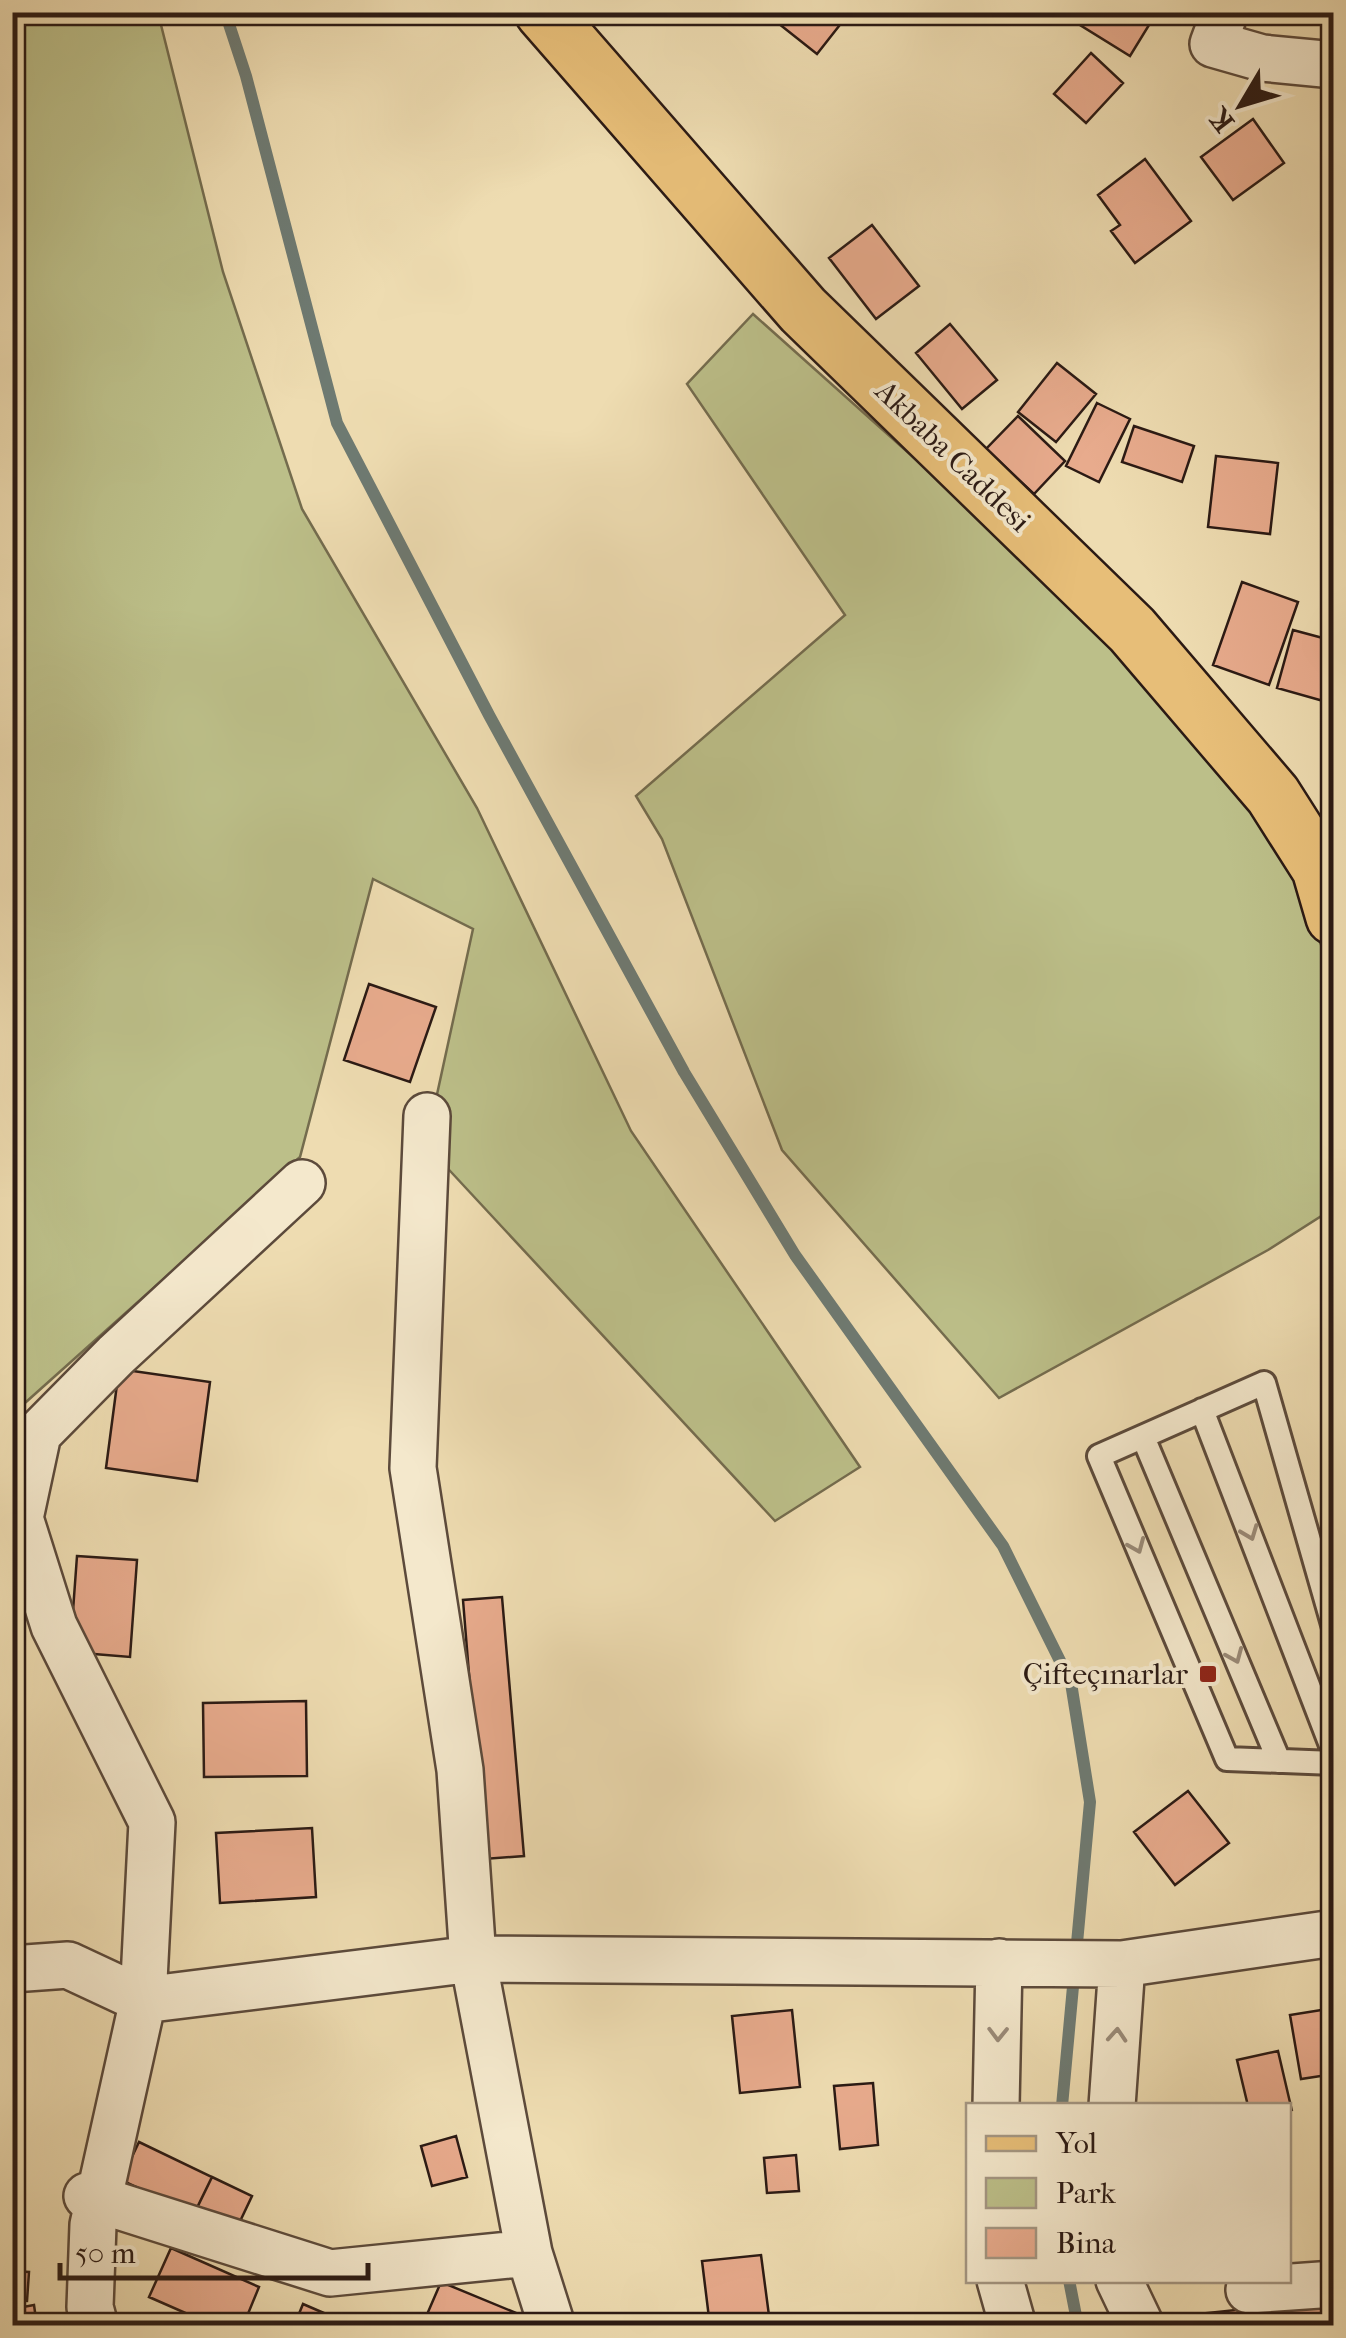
<svg xmlns="http://www.w3.org/2000/svg" width="1346" height="2338" font-family="'IM FELL French Canon',serif">
<rect width="100%" height="100%" fill="#eedcb1"/>
<filter id="stains"><feTurbulence type="fractalNoise" baseFrequency=".002" numOctaves="4"/><feColorMatrix values="0 0 0 0 .2 0 0 0 0 .09 0 0 0 0 .02 0 0 0 .5 -.17"/></filter>
<radialGradient id="worn" r=".72"><stop offset=".6" stop-color="#630" stop-opacity="0"/><stop offset="1" stop-color="#630" stop-opacity=".3"/></radialGradient>
<!-- green -->
<path fill="#bcbf89" stroke="#746c4e" stroke-width="2.5" d="M13 13H158L223 272 302 509 477 808 631 1131 860 1467 775 1521 426 1145 473 929 373 879 300 1157 16 1411 13 1432Z
M753 314 1044 574 1276 828 1330 968 1326 1213 1268 1250 999 1398 782 1150 662 839 636 796 845 615 687 384Z"/>
<g fill="none" stroke-linecap="round" stroke-linejoin="round">
<!-- stream -->
<path stroke="#6e7a72" stroke-width="12" d="M225 12 246 76 337 423 489 715 684 1072 795 1255 1003 1546 1071 1683 1090 1802 1062 2106
M1069 2280 1078 2326"/>
</g>
<!-- building -->
<path fill="#e8ab8d" stroke="#2b1a14" stroke-width="2.5" d="M764 12H850L817 54Z
M1088 12H1157L1130 56 1080 25Z
M1091 53 1123 83 1086 123 1054 94Z
M1253 119 1284 163 1233 200 1201 157Z
M1145 159 1191 221 1135 263 1111 231 1120 225 1098 195Z
M872 225 919 286 876 319 829 258Z
M950 324 997 380 962 409 916 353Z
M1057 363 1096 394 1056 442 1018 412Z
M1097 403 1130 419 1099 482 1066 466Z
M1018 416 1065 461 1034 494 986 449Z
M1134 426 1194 446 1182 482 1122 462Z
M1216 456 1278 463 1270 534 1208 527Z
M1242 582 1298 602 1269 685 1213 665Z
M1293 630 1334 641V704L1277 688Z
M369 984 436 1007 410 1082 344 1060Z
M119 1369 210 1382 197 1481 106 1468Z
M77 1556 137 1560 130 1657 70 1652Z
M502 1597 524 1856 484 1859 463 1600Z
M306 1701 307 1776 204 1777 203 1703Z
M1188 1791 1229 1843 1175 1885 1134 1832Z
M312 1828 316 1897 220 1903 216 1833Z
M1334 2008V2074L1301 2079 1290 2015Z
M792 2010 800 2087 740 2093 732 2016Z
M1278 2051 1292 2111 1288 2106H1248L1237 2060Z
M873 2083 878 2145 840 2149 834 2086Z
M456 2136 467 2177 432 2186 421 2146Z
M139 2142 212 2177 194 2214 121 2180Z
M796 2155 799 2191 767 2193 764 2158Z
M212 2177 252 2196 234 2234 194 2214Z
M171 2248 259 2287 243 2326H215L149 2297Z
M761 2255 770 2323 710 2326 702 2261Z
M12 2271 29 2272 27 2301 12 2300Z
M441 2282 516 2313 511 2326H422Z
M1334 2300V2326H1198L1197 2314Z
M303 2304 354 2326H294Z
M34 2305 37 2326H12V2309Z"/>
<g fill="none" stroke-linecap="round" stroke-linejoin="round">
<defs>
<path id="service" d="M1202 1410 1334 1753
M1143 1437 1279 1761
M1334 1628 1264 1383 1099 1456 1227 1759 1334 1763"/>
<path id="minor" d="M1225 12 1213 44 1262 58 1334 65
M427 1116 413 1468 460 1770 473 1959 529 2253 552 2326
M12 1969 68 1965 143 2000 473 1959 1122 1964 1334 1933
M996 2106 999 1962
M1112 2106 1122 1964
M87 2196 330 2273 529 2253
M1000 2280 1013 2326
M1119 2280 1141 2326
M1249 2290 1334 2284
M95 2326 90 2307 93 2225 143 2000 152 1822 54 1626 20 1518 38 1434 116 1355 302 1183"/>
<path id="primary" d="M543 12 803 310 1132 630 1273 795 1320 869 1334 917"/>
</defs>
<!-- service casing -->
<use href="#service" stroke="#5c4a3b" stroke-width="28"/>
<!-- minor casing -->
<use href="#minor" stroke="#5c4a3b" stroke-width="50"/>
<!-- primary casing -->
<use href="#primary" stroke="#2b1a14" stroke-width="60"/>
<!-- service -->
<use href="#service" stroke="#f4e8cc" stroke-width="22"/>
<!-- minor -->
<use href="#minor" stroke="#f4e8cc" stroke-width="45"/>
<!-- primary -->
<use href="#primary" stroke="#e7be78" stroke-width="55"/>
</g>
<!-- one-way arrows -->
<defs><path id="oneway-chevron" d="M-2-3.5L2.5 0L-2 3.5" fill="none" stroke-width="1.6" stroke-linecap="round" stroke-linejoin="round" transform="scale(2.5)"/></defs>
<g stroke="#9a8b79">
<use href="#oneway-chevron" transform="translate(1250 1533) rotate(69)"/>
<use href="#oneway-chevron" transform="translate(1137 1546) rotate(67)"/>
<use href="#oneway-chevron" transform="translate(1235 1656) rotate(67)"/>
<use href="#oneway-chevron" transform="translate(998 2034) rotate(91)"/>
<use href="#oneway-chevron" transform="translate(1117 2035) rotate(-86)"/>
</g>
<!-- markers -->
<rect fill="#8f2418" stroke="#f4e8cc" stroke-width="4" x="1198" y="1664" width="20" height="20" rx="5"/>
<g text-anchor="middle" stroke-width="8" stroke-linejoin="round" paint-order="stroke">
<!-- street labels -->
<g font-size="30" fill="#2b1a14" stroke="#f4e8cc">
<text transform="translate(953 456) rotate(44)" y="10">Akbaba Caddesi</text>
</g>
<!-- poi labels -->
<g font-size="30" fill="#2b1a14" stroke="#f4e8cc" text-anchor="end">
<text x="1188" y="1684">Çifteçınarlar</text>
</g>
</g>
<!-- margin -->
<rect width="1346" height="2338" fill="none" stroke="#eedcb1" stroke-width="50"/>
<rect x="15" y="15" width="1316" height="2308" fill="none" stroke="#2b1a14" stroke-width="5"/>
<rect x="25" y="25" width="1296" height="2288" fill="none" stroke="#2b1a14" stroke-width="2.5"/>
<!-- legend -->
<rect x="966" y="2103" width="325" height="180" fill="#f4e8cc" stroke="#a49682" stroke-width="2.5"/>
<rect x="986" y="2136" width="50" height="15" fill="#e7be78" stroke="#a49682" stroke-width="2.5"/>
<text x="1056" y="2153" font-size="30" fill="#2b1a14">Yol</text>
<rect x="986" y="2178" width="50" height="30" fill="#bcbf89" stroke="#a49682" stroke-width="2.5"/>
<text x="1056" y="2203" font-size="30" fill="#2b1a14">Park</text>
<rect x="986" y="2228" width="50" height="30" fill="#e8ab8d" stroke="#a49682" stroke-width="2.5"/>
<text x="1056" y="2253" font-size="30" fill="#2b1a14">Bina</text>
<!-- north arrow -->
<g transform="translate(1241 105) rotate(232)" stroke="#f4e8cc" stroke-width="8" paint-order="stroke">
<path d="M0-8L18 38L0 25L-18 38Z" fill="#2b1a14"/>
<text y="-15" font-size="28" font-weight="bold" text-anchor="middle" fill="#2b1a14">K</text>
</g>
<!-- scale -->
<path d="M60 2263v15h308v-15" fill="none" stroke="#2b1a14" stroke-width="5"/>
<text x="75" y="2263" font-size="30" fill="#2b1a14" stroke="#f4e8cc" stroke-width="8" paint-order="stroke">50 m</text>
<rect width="100%" height="100%" filter="url(#stains)"/>
<rect width="100%" height="100%" fill="url(#worn)"/>
</svg>
